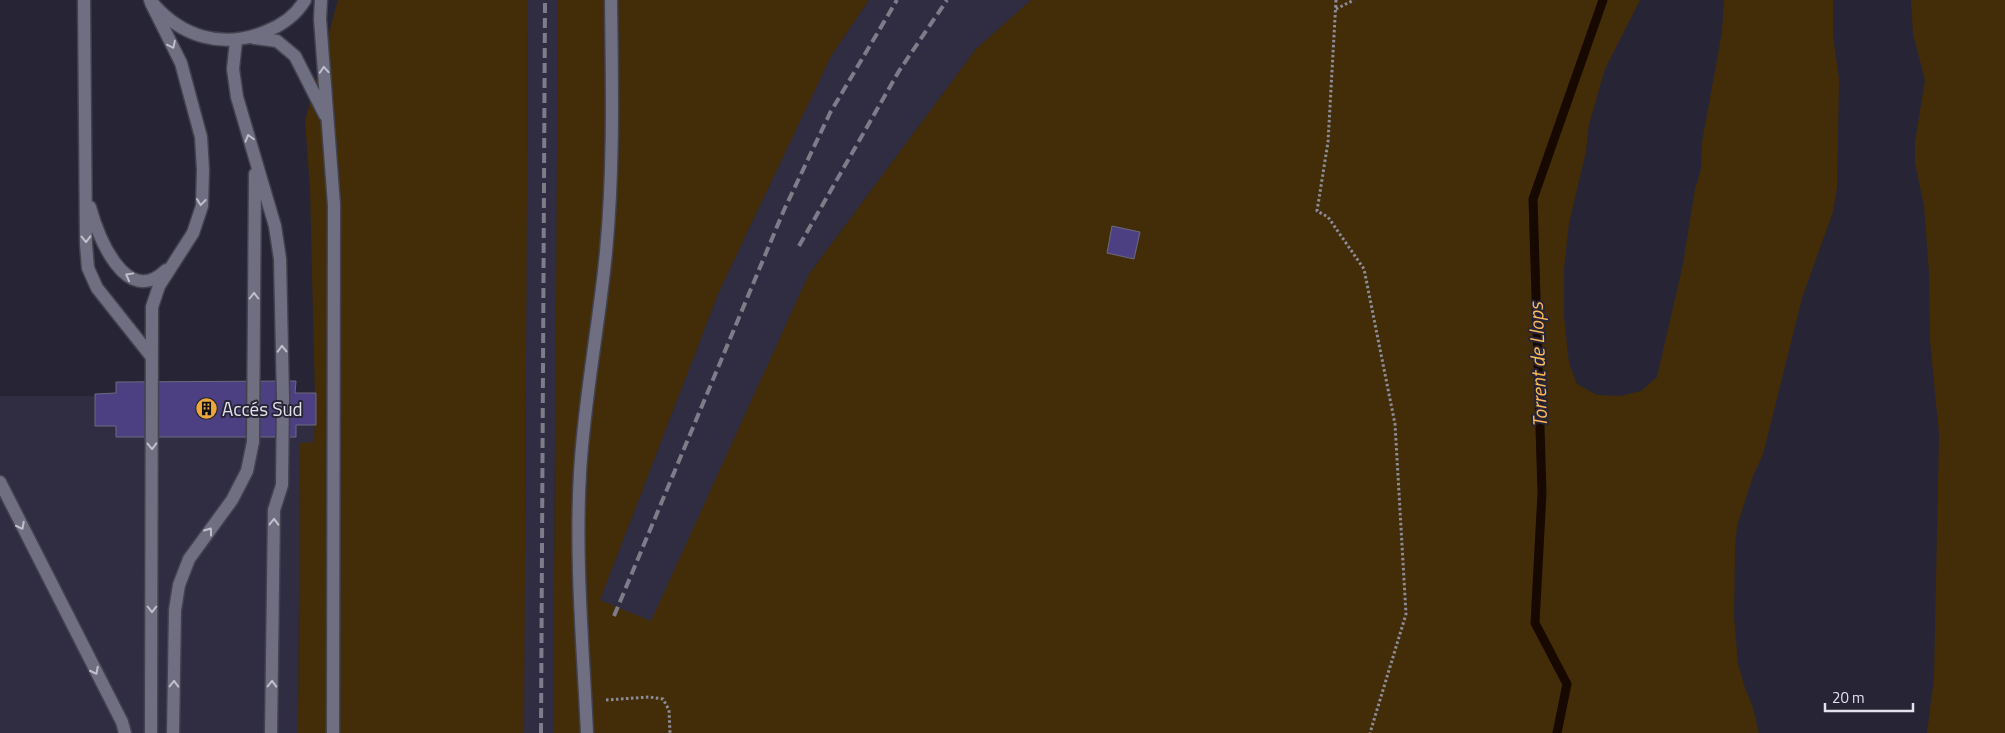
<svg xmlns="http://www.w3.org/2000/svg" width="2005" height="733" font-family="'Titillium Web',sans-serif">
<rect width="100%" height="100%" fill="#272535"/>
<!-- built -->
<path fill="#302d43" d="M528 0H558L553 733H524Z
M869 0H1031L976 49 809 274 651 622 600 600 718 294 831 56Z
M0 396H91L315 400 314 442 300 444 298 733H0Z"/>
<!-- green -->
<path fill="#432d09" d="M338 0H528L524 733H298L300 443 314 442 315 400 310 188 305 121Z
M558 0H869L831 56 718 294 600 600 651 621 809 274 976 49 1031 0H1640L1605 69 1589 124 1586 151 1569 223 1564 268V317L1569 363 1577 384 1597 395 1620 396 1641 391 1657 377 1683 264 1695 189 1701 169 1702 142 1722 32 1724 0H1833V36L1839 79 1837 187 1833 212 1802 298 1763 454 1753 476 1737 526 1735 547 1734 617 1738 664 1745 688 1753 708 1759 733H553Z
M1911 0H2005V733H1927L1934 678 1939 434 1930 341 1929 272 1924 206 1915 163V142L1925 80 1913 34Z"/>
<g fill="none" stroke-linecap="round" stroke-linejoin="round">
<!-- stream -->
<path stroke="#170900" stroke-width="9" d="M1557 733 1567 684 1535 623 1542 493 1533 199 1603 0"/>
</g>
<!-- building -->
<path fill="#4c4083" stroke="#6b6a7c" d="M1112 226 1140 232 1134 259 1107 253Z
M296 381 295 393H316V425H296V437H116V426H95V394L116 393V382Z"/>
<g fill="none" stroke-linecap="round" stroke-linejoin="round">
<defs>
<path id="service" d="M84 0 86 244 88 268 97 288 151 356
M236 41 233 69 237 97 275 226 280 259 283 398 282 485 274 510 271 733
M90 207C98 236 126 309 166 270
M0 482 122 722 125 733
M151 733 152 307 159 286 193 233 202 206 203 170 201 137 181 63 151 3
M173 733 175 610 179 585 189 559 232 500 247 471 253 442 255 174
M587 733C583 647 575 559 580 473 584 399 599 326 606 252 614 168 612 84 611 0"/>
<path id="minor" d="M150 0C180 37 222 50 267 31 282 25 297 14 305 0
M321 0 320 19 334 205 333 733
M254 38 277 41 295 56 325 115"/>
</defs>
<!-- service casing -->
<use href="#service" stroke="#42414e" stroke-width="15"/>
<!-- minor casing -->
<use href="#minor" stroke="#42414e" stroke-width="15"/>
<!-- path -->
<path stroke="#8d8c99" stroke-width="3" stroke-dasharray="2.5 2.5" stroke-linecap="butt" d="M1336 0 1328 142 1317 211 1328 217 1364 269 1395 424 1406 614 1370 733
M1336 9 1354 0
M606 700 649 697 663 699 669 710 670 733"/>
<!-- service -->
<use href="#service" stroke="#706f82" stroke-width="12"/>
<!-- minor -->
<use href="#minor" stroke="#706f82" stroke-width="12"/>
<!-- rail -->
<path stroke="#7d7c89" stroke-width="4" stroke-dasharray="10 5" stroke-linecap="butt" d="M799 246 899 71 947 0
M614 616 784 210 830 113 897 0
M541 733 545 0"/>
</g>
<!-- one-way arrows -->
<defs><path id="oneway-chevron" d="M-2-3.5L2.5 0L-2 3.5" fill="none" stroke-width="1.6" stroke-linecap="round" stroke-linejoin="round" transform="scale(1.25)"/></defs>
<g stroke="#c0c0cc">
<use href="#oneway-chevron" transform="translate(172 45) rotate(64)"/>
<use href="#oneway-chevron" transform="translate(324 70) rotate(-94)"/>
<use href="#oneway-chevron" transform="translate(249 138) rotate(-106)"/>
<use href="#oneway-chevron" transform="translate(201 202) rotate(97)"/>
<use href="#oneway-chevron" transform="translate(86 239) rotate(89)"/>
<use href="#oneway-chevron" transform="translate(129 276) rotate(-151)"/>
<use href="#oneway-chevron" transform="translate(254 296) rotate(-90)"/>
<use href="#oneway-chevron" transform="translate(282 349) rotate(-91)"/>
<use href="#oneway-chevron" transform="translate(152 446) rotate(89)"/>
<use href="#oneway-chevron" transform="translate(274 522) rotate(-89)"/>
<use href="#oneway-chevron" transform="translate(21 526) rotate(63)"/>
<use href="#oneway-chevron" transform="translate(209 531) rotate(-54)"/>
<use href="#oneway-chevron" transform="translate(152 609) rotate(90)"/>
<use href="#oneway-chevron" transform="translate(95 671) rotate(63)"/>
<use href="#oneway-chevron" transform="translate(174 684) rotate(-89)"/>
<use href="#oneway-chevron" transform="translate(272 684) rotate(-89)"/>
</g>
<!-- icons -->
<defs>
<symbol id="building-disc" viewBox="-11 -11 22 22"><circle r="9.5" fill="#eda83c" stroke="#272535"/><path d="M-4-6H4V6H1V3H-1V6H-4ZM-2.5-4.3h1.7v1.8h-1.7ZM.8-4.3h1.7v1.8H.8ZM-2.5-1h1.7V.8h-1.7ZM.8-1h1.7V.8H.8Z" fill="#111"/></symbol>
</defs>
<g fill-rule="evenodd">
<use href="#building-disc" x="194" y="396" width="25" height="25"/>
</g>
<g text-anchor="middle" stroke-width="4" stroke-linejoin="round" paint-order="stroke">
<!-- poi labels -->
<g font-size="19" fill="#e2e2ec" stroke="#272535" text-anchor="start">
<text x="222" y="416">Accés Sud</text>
</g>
<!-- water labels -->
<g font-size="20" font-style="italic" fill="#febb58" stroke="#272535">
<text transform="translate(1538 365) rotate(-92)" y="7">Torrent de Llops</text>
</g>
</g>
<!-- scale -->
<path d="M1825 703v8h88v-8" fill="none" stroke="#e2e2ec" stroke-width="2.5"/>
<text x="1832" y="703" font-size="15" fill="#e2e2ec" stroke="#272535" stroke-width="4" paint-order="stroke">20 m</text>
</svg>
